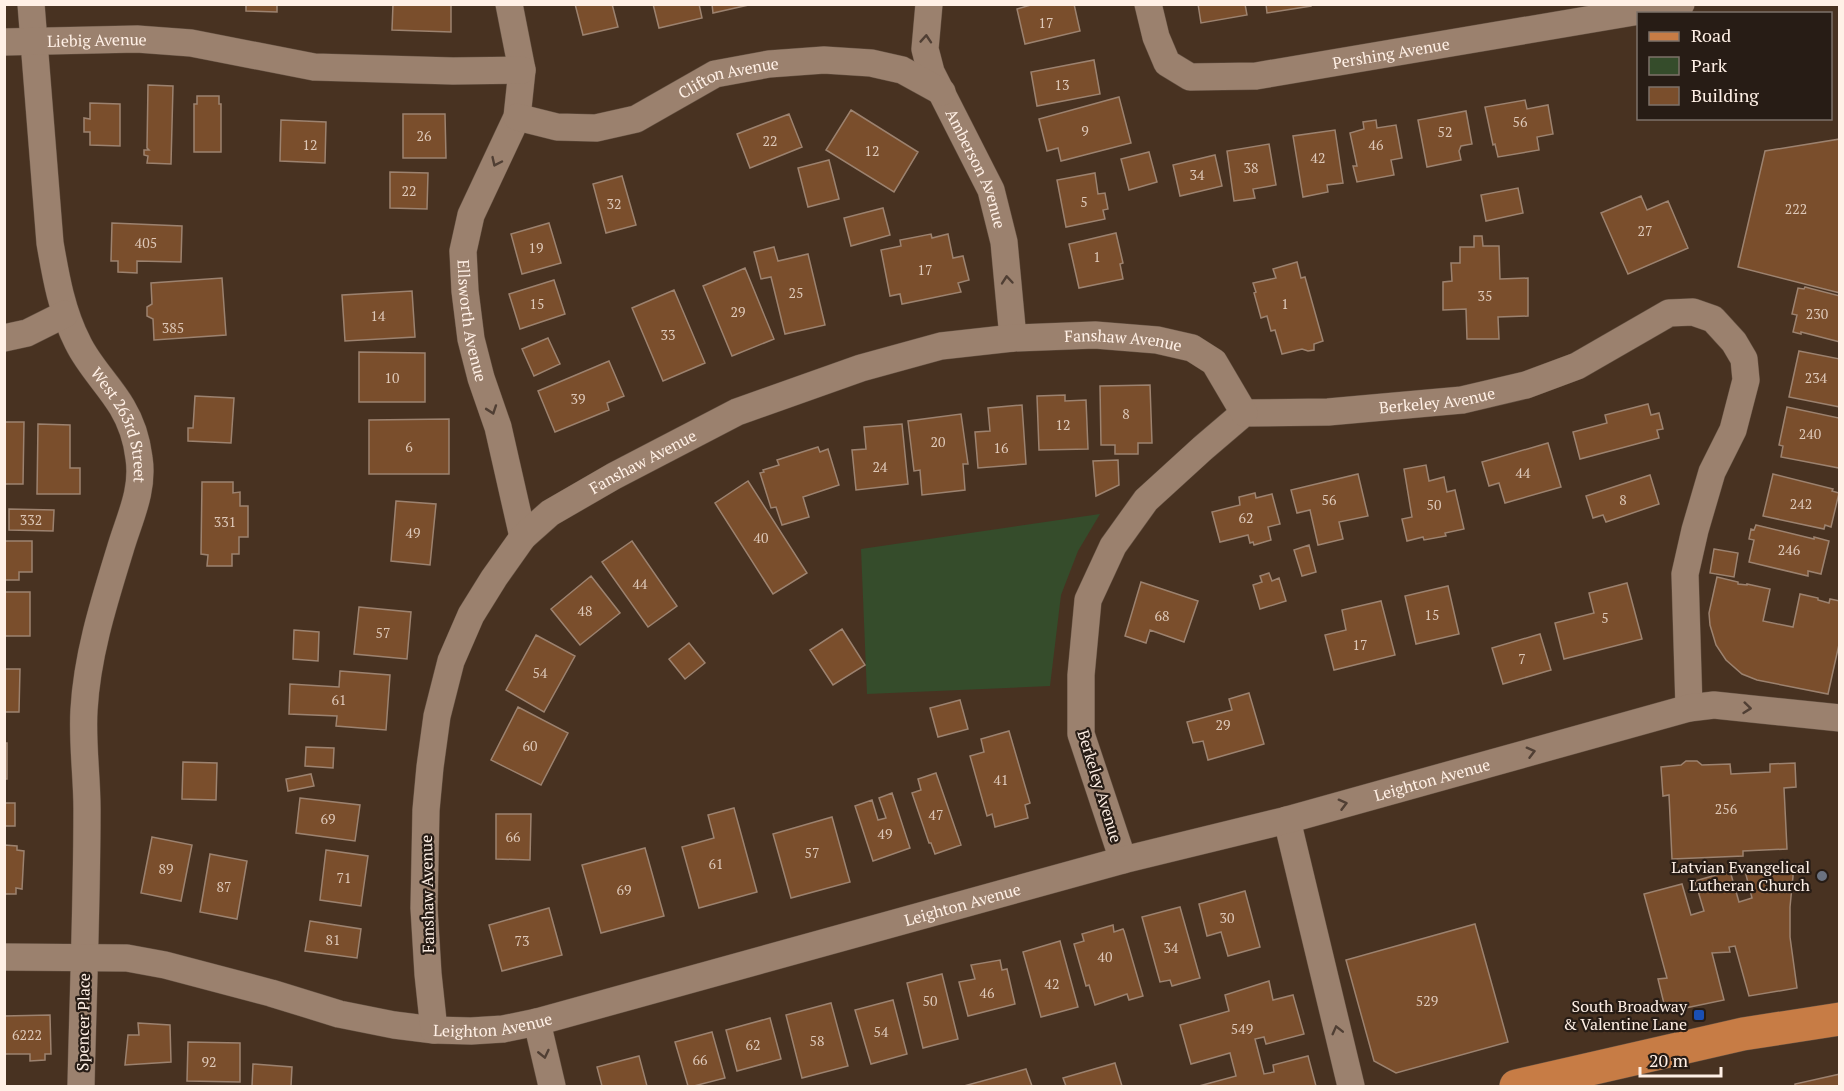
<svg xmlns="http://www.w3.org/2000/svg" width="1844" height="1091" font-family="'PT Serif',serif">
<rect width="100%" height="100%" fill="#483221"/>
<!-- green -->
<path fill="#354c2b" d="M1100 514 1078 551 1061 595 1050 686 867 694 861 549Z"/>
<!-- building -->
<path fill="#7a4e2c" stroke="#9c826f" stroke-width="1.5" d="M246 4H277V12L246 11Z
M393 4H451V32L392 30Z
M575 4H612L618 27 583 35Z
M653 4H699L702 18 659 28Z
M712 4H753L713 13Z
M1034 4H1074L1080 31 1025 44 1017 9Z
M1198 4H1245L1247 15 1201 23Z
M1266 4H1311V6L1267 13Z
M1094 60 1100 94 1037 106 1031 72Z
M148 85 173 86 171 164 147 163 148 156 144 155V150H149L147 148Z
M197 96H219V104H221V152H194V104H197Z
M1119 97 1131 143 1061 161 1058 148 1047 151 1039 119Z
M1525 100 1527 109 1548 105 1553 134 1537 137 1539 150 1498 157 1495 144 1493 145 1485 107Z
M90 103 120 104V146L90 145V132H84V118L90 119Z
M851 110 918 152 894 192 826 150Z
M1466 111 1472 144 1461 146 1459 151 1461 160 1427 167 1418 120Z
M403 114H445L446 158H403Z
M789 114 802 147 750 168 737 134Z
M281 120 326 122 325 163 280 161Z
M1376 120 1377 128 1396 125 1402 158 1391 160 1394 175 1357 182 1353 166H1357L1350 133 1364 129 1363 122Z
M1335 130 1343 183 1327 185 1328 192 1303 197 1293 136Z
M1840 139V293L1738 267 1765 151Z
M1269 144 1276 185 1253 189 1255 198 1234 201 1227 151Z
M1149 152 1157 182 1129 190 1121 159Z
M1215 155 1222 186 1180 196 1173 165Z
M829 160 839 199 808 207 798 168Z
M390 172 428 173 427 209 390 208Z
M1095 173 1098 194 1105 193 1108 209 1103 210 1105 219 1066 227 1057 180Z
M622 176 636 225 606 233 593 184Z
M1518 188 1523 213 1486 221 1481 195Z
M1641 196 1647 210 1668 201 1688 248 1628 274 1601 213Z
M883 208 890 235 851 246 844 218Z
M112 223 182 226 181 262 137 261V273L118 272V261H111Z
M549 223 561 263 522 274 511 234Z
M1116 233 1123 263 1120 264 1123 279 1079 288 1069 244Z
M931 234 932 238 948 234 953 258 963 256 969 280 958 283 961 292 902 304 900 294 890 296 881 250 901 246 900 240Z
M1474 236H1482L1483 246H1499L1500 279 1528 278V316L1498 317 1499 339H1467L1466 309 1443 310V282L1452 281 1451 263H1460V247H1474Z
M774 247 778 261 808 254 825 325 785 334 771 277 761 279 754 252Z
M1297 262 1301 278 1305 277 1323 341 1314 344V350L1308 351 1302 349 1282 354 1275 330 1271 331 1267 316 1261 318 1254 293 1256 292 1253 283 1276 278 1273 269Z
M745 268 774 339 732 356 703 286Z
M222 278 226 335 154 340 153 319 147 316V307L152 304 151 283Z
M554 280 565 314 520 329 509 294Z
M1805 287 1840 296V342L1801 332V334L1793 332 1797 315 1792 314 1798 288 1804 289Z
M674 290 705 363 663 381 632 308Z
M412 291 415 337 345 341 342 295Z
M548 338 560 364 534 376 522 349Z
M1799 351 1840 359V407L1789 397Z
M359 352 425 353V402H359Z
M609 361 624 396 607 403 609 410 555 432 538 391Z
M1150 385 1152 443H1138V454H1115V445H1101L1100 386Z
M1065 395V401L1086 400 1088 449 1039 450 1037 396Z
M195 396 234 398 231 443 188 441V428H193Z
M1648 404 1651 415 1659 413 1663 429 1657 430 1659 438 1580 459 1573 432 1607 423 1605 415Z
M1022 405 1026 464 978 468 975 432 990 431 988 408Z
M1787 407 1839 418V468L1781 457 1783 446 1779 445Z
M961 414 968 464H963L965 490 922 495 920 470 914 471 908 421Z
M449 419V474H369V420Z
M4 422H24L23 484H4Z
M38 424 70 425V468H80V494H37Z
M902 424 908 484 856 490 852 450 866 449 864 427Z
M1548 443 1561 487 1505 503 1499 483 1489 486 1482 462Z
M818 447 820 452 828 449 839 485 803 497 809 517 782 525 776 507 771 508 760 473 764 472 763 470 779 465 777 460Z
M1118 460 1119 485 1096 496 1093 461Z
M1426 465 1429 481 1444 477 1447 492 1455 490 1464 529 1445 533 1446 536 1424 540 1423 537 1407 541 1402 519 1412 517 1404 469Z
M1358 474 1368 516 1339 522 1343 539 1318 545 1310 510 1297 513 1291 490Z
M1773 474 1833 489 1832 491 1839 493 1831 527 1825 525 1824 529 1763 516Z
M1650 475 1659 504 1606 522 1603 515 1593 518 1586 496Z
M748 481 807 573 773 594 715 503Z
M202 482H233V493L240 492V506H248V537H239V554H232V566H207L208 555 201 554Z
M1255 493 1256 498 1272 494 1280 524 1268 527 1271 540 1254 545 1253 542 1250 543 1248 535 1220 542 1212 512 1240 505 1239 497Z
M396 501 436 504 430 565 391 561Z
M9 509 54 510 53 531 9 530Z
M1756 525 1814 539V537L1829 541 1821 574 1808 571V576L1749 562 1754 540 1749 539 1751 529 1754 530Z
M4 541H32V572H19V580H4Z
M632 541 677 606 648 627 602 562Z
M1309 545 1316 572 1302 576 1294 550Z
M1714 549 1738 553 1734 577 1710 573Z
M1269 573 1272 581 1279 578 1286 601 1260 609 1253 585 1262 582 1260 576Z
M591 576 620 613 580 645 551 609Z
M1717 577 1738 582V584L1747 585V584L1770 589 1763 621 1793 627 1800 594 1818 598V600L1829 603 1830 599 1840 601V640L1828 694 1757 680 1742 674 1726 660 1716 645 1710 625 1709 613Z
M1141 582 1198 601 1184 642 1150 630 1146 643 1125 636Z
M1627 583 1642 639 1564 659 1555 623 1594 613 1589 593Z
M1448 586 1459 634 1416 644 1405 596Z
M4 592H30V636H4Z
M1381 601 1395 655 1334 670 1325 635 1346 630 1342 610Z
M359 607 411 612 407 659 354 654Z
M842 629 865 665 833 685 810 650Z
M294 630 319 632 318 661 293 659Z
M1540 634 1551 670 1503 684 1492 648Z
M536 635 575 656 544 712 506 690Z
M689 643 705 663 685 679 669 659Z
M4 669H20L19 712H4Z
M340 671 390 675 386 730 336 726 337 716 289 714 290 684 339 687Z
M1249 693 1264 744 1208 760 1203 741 1193 743 1187 722 1232 710 1229 699Z
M960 700 968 729 938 737 930 708Z
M518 707 568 733 541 785 491 760Z
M1009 731 1030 803 1025 805 1028 818 995 827 992 814 987 816 970 756 984 752 981 739Z
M4 743H7V779H4Z
M306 747 334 748 333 768 305 766Z
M1686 761H1697L1702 765 1730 764 1731 774 1770 772V764L1795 763 1796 787 1784 788 1787 849 1743 851V856L1672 859 1669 795 1663 796 1661 767 1681 765Z
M183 762 217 763 216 800 182 799Z
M936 773 961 845 935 854 931 843H929L912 793 921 790 918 779Z
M311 774 314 786 288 791 286 779Z
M892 793 910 848 873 861 855 806 872 800 878 820 886 818 879 798Z
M300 798 360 805 355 841 296 833Z
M4 803H15V826H4Z
M734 808 757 892 699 908 682 847 714 838 708 815Z
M496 814H531L530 860 496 859Z
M832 817 850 882 791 898 773 834Z
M152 837 192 845 181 901 141 893Z
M4 845 17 846V850L24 851 22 889 16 888V894H4Z
M645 848 664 916 601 933 582 865Z
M326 850 368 856 361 906 320 900Z
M210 854 247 861 237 919 200 912Z
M1794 866 1790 907V937L1797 988 1749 996 1735 946 1729 947 1730 952 1712 953 1724 1000 1666 1012 1658 979 1667 978 1644 894 1682 884 1691 915 1704 911 1695 881 1730 871 1739 902 1752 898 1745 871Z
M1245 891 1260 947 1228 956 1221 932 1207 936 1199 904Z
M1180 907 1200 978 1172 986 1170 980 1160 982 1142 917Z
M549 908 562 955 502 971 489 925Z
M310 921 361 929 357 958 305 951Z
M1475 924 1508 1042 1396 1073 1374 1061 1346 960Z
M1113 925 1114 932 1123 929 1124 931 1143 996 1129 1000 1127 994 1095 1005 1089 985 1086 986 1074 944 1084 941 1082 934Z
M1060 941 1078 1007 1041 1017 1023 952Z
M1000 960 1002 970 1007 969 1015 1004 968 1016 959 982 975 979 971 965Z
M942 974 958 1039 923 1048 907 983Z
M1269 981 1273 1000 1293 995 1304 1034 1266 1044 1264 1037 1255 1039 1264 1074 1274 1072 1273 1065 1308 1056 1316 1086H1199L1236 1076 1230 1053 1191 1064 1180 1025 1229 1011 1225 995Z
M893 1000 907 1054 871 1064 855 1010Z
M831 1003 848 1066 802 1078 786 1015Z
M50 1015 51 1054H45V1060L30 1061V1054H4V1016Z
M770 1018 781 1059 737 1071 726 1030Z
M138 1023 170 1025 171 1062 125 1065 128 1035H139Z
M712 1032 725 1078 694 1086H688L675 1042Z
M188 1042 240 1043V1082L187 1081Z
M639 1056 647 1086H602L597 1067Z
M1115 1063 1122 1086H1066L1063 1078Z
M253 1064 292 1067 291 1086H252Z
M1026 1069 1032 1086H964Z
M1840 1074V1086H1795V1084Z"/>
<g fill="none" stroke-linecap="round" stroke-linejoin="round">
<defs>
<g id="minor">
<path id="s1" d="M31 4 50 243C56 278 62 312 78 343 89 366 109 385 122 407 131 422 137 441 139 458 144 491 129 519 120 550 104 602 87 655 84 710 82 743 87 776 87 809 87 902 83 994 81 1086"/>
<path id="s2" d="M509 4 522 70 517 117 471 215 463 251 465 291 471 339 481 378 498 427 523 537"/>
<path id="s3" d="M929 4 925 49 931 72 991 190 1004 242 1013 338"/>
<path id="s4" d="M1148 4 1156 37 1167 63 1190 77 1256 76 1681 4"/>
<path id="s5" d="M4 42 137 39 191 43 314 67 453 71 522 70"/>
<path id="s6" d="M517 117 557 127 596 128 636 119 715 74 769 64 824 60 871 63 902 70 942 92"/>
<path d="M4 338 27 333 65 314"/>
<path d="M1287 820 1351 1086"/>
<path id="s7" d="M1123 860 1081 734V675L1088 600 1113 546 1146 500 1203 448 1244 413 1328 412 1462 400 1526 385 1577 366 1669 313 1693 312 1713 319 1734 342 1744 359 1746 380 1733 430 1712 472 1695 530 1685 574 1689 708"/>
<path id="s8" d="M4 957 127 958 165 965 271 993 339 1014 394 1025 434 1030 471 1031 503 1029 537 1022 1123 860 1287 820 1689 708 1714 705 1840 718"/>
<path d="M537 1022 552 1086"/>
<path id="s9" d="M434 1030 428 974 424 908 426 810 430 767 437 716 451 661 471 615 494 578 523 537 550 513 614 476 737 412 861 368 941 346 1013 338 1095 335 1157 340 1192 348 1214 362 1244 413"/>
</g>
<path id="major" d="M1516 1086 1743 1034 1840 1019"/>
</defs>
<!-- minor casing -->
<use href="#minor" stroke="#645142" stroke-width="28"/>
<!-- major casing -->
<use href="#major" stroke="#645142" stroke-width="34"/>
<!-- minor -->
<use href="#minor" stroke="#9b816e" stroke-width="27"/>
<!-- major -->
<use href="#major" stroke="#c77c45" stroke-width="33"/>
</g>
<!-- one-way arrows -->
<defs><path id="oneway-chevron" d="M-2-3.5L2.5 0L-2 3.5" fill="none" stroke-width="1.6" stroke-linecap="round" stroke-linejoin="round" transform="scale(1.5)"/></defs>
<g stroke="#503f34">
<use href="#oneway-chevron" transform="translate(926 39) rotate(-86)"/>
<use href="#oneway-chevron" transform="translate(496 162) rotate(115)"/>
<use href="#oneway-chevron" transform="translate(1007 280) rotate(-95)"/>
<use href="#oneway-chevron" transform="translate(492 410) rotate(71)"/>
<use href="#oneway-chevron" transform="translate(1747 708) rotate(6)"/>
<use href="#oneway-chevron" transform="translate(1531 752) rotate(-15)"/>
<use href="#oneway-chevron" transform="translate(1343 804) rotate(-15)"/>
<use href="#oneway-chevron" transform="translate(1337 1030) rotate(-104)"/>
<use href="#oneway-chevron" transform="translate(544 1054) rotate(77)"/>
</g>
<!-- markers -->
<circle fill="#6b7280" stroke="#271c15" stroke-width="2" cx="1822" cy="876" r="6"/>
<rect fill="#1a4fb4" stroke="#271c15" stroke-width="2" x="1693" y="1009" width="12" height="12" rx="3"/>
<g text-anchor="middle" stroke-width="4.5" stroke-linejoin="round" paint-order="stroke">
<!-- number labels -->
<g font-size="14" fill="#dec8b8">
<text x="1046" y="28">17</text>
<text x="1062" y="90">13</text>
<text x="1520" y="127">56</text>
<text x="1085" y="136">9</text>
<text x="1445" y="137">52</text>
<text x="424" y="141">26</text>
<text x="770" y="146">22</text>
<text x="310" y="150">12</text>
<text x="1376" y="150">46</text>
<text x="872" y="156">12</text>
<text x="1318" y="163">42</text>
<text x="1251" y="173">38</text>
<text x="1197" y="180">34</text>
<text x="409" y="196">22</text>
<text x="1084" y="207">5</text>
<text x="614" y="209">32</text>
<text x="1796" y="214">222</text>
<text x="1645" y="236">27</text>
<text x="146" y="248">405</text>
<text x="536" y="253">19</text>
<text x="1097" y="262">1</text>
<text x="925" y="275">17</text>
<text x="796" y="298">25</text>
<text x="1485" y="301">35</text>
<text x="537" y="309">15</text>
<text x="1285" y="309">1</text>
<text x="738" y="317">29</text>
<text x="1817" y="319">230</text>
<text x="378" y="321">14</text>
<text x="173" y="333">385</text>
<text x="668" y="340">33</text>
<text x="392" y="383">10</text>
<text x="1816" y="383">234</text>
<text x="578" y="404">39</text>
<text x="1126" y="419">8</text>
<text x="1063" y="430">12</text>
<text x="1810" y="439">240</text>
<text x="938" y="447">20</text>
<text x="409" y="452">6</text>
<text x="1001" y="453">16</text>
<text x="880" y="472">24</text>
<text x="1523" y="478">44</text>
<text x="1329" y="505">56</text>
<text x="1623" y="505">8</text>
<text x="1801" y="509">242</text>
<text x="1434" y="510">50</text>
<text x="1246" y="523">62</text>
<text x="31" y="525">332</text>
<text x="225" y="527">331</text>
<text x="413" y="538">49</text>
<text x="761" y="543">40</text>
<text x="1789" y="555">246</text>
<text x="640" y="589">44</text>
<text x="585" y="616">48</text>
<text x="1432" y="620">15</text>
<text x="1162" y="621">68</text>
<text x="1605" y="623">5</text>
<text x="383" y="638">57</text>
<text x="1360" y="650">17</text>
<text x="1522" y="664">7</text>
<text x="540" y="678">54</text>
<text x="339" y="705">61</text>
<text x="1223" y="730">29</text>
<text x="530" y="751">60</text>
<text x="1001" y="785">41</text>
<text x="1726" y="814">256</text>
<text x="936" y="820">47</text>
<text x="328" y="824">69</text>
<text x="885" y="839">49</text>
<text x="513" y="842">66</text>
<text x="812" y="858">57</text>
<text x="716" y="869">61</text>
<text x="166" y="874">89</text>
<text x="344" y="883">71</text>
<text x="224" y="892">87</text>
<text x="624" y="895">69</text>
<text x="1227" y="923">30</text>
<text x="333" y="945">81</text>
<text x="522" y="946">73</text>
<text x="1171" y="953">34</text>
<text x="1105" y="962">40</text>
<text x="1052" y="989">42</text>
<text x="987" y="998">46</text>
<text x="930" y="1006">50</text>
<text x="1427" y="1006">529</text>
<text x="1242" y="1034">549</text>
<text x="881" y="1037">54</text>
<text x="27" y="1040">6222</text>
<text x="817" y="1046">58</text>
<text x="753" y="1050">62</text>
<text x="700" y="1065">66</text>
<text x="209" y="1067">92</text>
</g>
<!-- street labels -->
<g font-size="16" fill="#fff0e6" stroke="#271c15">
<text dy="6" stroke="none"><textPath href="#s5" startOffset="93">Liebig Avenue</textPath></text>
<text dy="6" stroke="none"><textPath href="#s4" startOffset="292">Pershing Avenue</textPath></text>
<text dy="6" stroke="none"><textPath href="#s6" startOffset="224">Clifton Avenue</textPath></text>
<text dy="6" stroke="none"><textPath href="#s3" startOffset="176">Amberson Avenue</textPath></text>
<text dy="6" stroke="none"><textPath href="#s2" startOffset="330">Ellsworth Avenue</textPath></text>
<text dy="6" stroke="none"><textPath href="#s9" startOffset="1162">Fanshaw Avenue</textPath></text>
<text dy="6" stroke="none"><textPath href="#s7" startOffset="708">Berkeley Avenue</textPath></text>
<text dy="6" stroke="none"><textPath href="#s1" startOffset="438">West 263rd Street</textPath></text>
<text dy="6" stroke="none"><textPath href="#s9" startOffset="658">Fanshaw Avenue</textPath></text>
<text dy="6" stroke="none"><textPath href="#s8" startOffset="1470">Leighton Avenue</textPath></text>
<text transform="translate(1100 786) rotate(73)" y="6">Berkeley Avenue</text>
<text transform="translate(427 894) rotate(-91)" y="6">Fanshaw Avenue</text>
<text dy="6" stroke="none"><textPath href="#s8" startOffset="984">Leighton Avenue</textPath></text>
<text transform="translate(83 1022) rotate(-89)" y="6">Spencer Place</text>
<text dy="6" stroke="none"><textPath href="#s8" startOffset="498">Leighton Avenue</textPath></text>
</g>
<!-- poi labels -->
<g font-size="16" fill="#fff0e6" stroke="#271c15" text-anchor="end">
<text x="1810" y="873">Latvian Evangelical<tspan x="1810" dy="18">Lutheran Church</tspan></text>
<text x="1687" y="1012">South Broadway<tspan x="1687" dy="18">&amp; Valentine Lane</tspan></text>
</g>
</g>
<!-- border -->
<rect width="1844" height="1091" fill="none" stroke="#fff0e6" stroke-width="12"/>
<!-- legend -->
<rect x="1637" y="12" width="195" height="108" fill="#271c15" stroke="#7d7169" stroke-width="1.5"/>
<rect x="1649" y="32" width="30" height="9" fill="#c77c45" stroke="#7d7169" stroke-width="1.5"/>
<text x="1691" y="42" font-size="18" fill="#fff0e6">Road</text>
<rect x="1649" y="57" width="30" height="18" fill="#354c2b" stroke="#7d7169" stroke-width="1.5"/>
<text x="1691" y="72" font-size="18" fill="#fff0e6">Park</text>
<rect x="1649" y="87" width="30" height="18" fill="#7a4e2c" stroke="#7d7169" stroke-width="1.5"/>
<text x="1691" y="102" font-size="18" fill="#fff0e6">Building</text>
<!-- scale -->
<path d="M1640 1067v9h81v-9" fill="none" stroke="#fff0e6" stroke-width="3"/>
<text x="1649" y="1067" font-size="18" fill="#fff0e6" stroke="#271c15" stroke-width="4.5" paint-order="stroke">20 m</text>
</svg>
